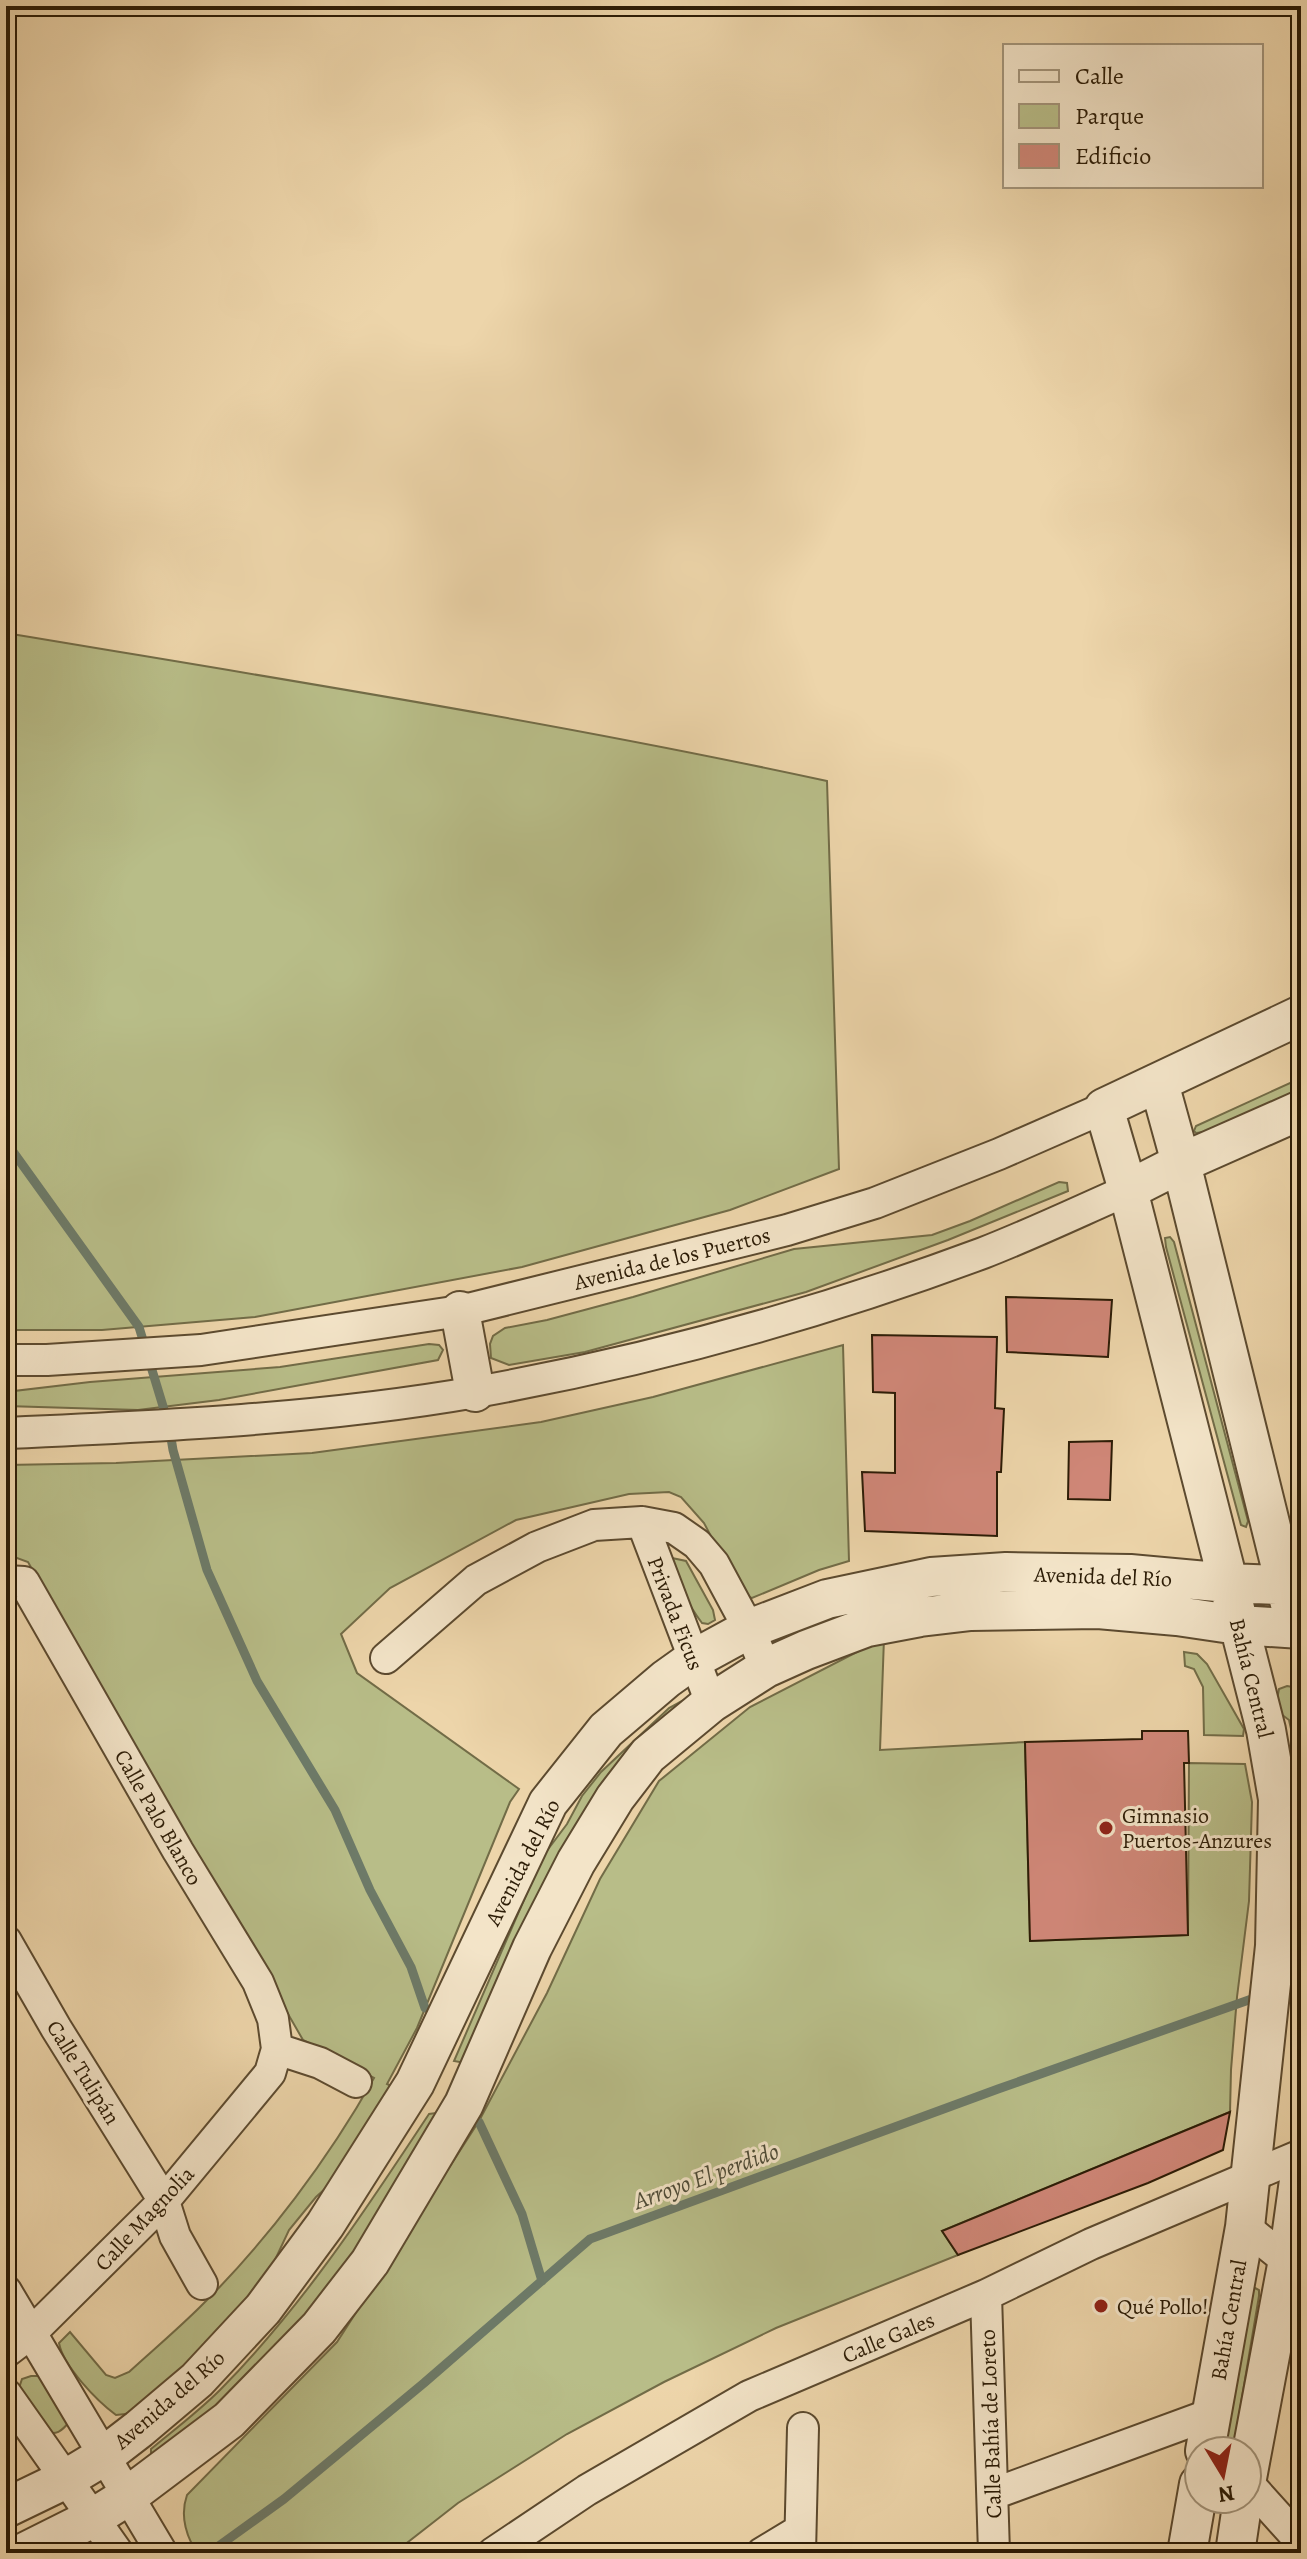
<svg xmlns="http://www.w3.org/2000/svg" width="1307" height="2559" font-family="Alegreya,serif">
<rect width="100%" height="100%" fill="#edd5aa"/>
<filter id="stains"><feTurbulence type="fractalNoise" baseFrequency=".0025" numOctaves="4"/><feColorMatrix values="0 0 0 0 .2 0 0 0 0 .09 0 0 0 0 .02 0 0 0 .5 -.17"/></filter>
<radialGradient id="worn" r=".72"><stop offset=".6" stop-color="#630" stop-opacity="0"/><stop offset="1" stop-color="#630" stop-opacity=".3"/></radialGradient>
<!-- green -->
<path fill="#b8bd88" stroke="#726c47" stroke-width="2" d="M6 633C280 679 555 722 827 781L839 1169 730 1210 522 1267 255 1317 102 1330H6Z
M1301 1078V1091L1211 1131 1196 1133 1194 1131 1196 1126Z
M1059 1182 1067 1183 1068 1191 948 1240 806 1292 585 1352 509 1365 491 1358 490 1344 493 1336 505 1328 547 1320 633 1297 794 1249 932 1235 970 1221Z
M1170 1237 1174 1242 1248 1521 1246 1527 1241 1525 1166 1247 1165 1238Z
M429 1344 439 1345 443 1350 438 1360 219 1400 138 1410 6 1406V1392L90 1382 280 1367Z
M843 1345 849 1561 819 1570 752 1598 745 1596 737 1586 704 1523 681 1497 669 1492 629 1494 516 1520 390 1588 341 1634 357 1673 519 1789 510 1802 417 2028 387 2084 400 2090 365 2153 316 2197 289 2230 259 2294 229 2334 135 2413 116 2415C97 2401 63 2366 59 2343L70 2332 106 2375 115 2378 129 2372C153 2350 178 2329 201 2306 267 2241 329 2158 374 2078L303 2040 28 1562 6 1554V1465L116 1463 312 1453 541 1422 653 1397Z
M672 1558 686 1561 713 1610 715 1620 708 1624 702 1623C688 1605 676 1580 672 1558Z
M884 1638 880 1750 1025 1742 1030 1941 1188 1935 1189 1763 1245 1764 1252 1802 1249 1901 1237 1997 1231 2070 1230 2112 942 2231 958 2255 776 2328 664 2382 567 2434 458 2503 394 2553H197C185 2534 180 2515 187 2495L337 2342 479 2121 547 1993 600 1879 659 1781 750 1707Z
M1184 1652 1197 1654 1207 1664 1244 1729 1243 1736 1204 1735 1203 1687 1194 1669 1185 1666Z
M1287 1686 1298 1688 1301 1695V1774L1289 1720 1281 1714 1277 1699 1279 1689Z
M682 1701 683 1704 465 2063 454 2061 543 1856 567 1824 582 1796 601 1772 669 1708Z
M436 2113 439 2119 408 2178 313 2314 226 2403 151 2459V2449C174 2430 199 2411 220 2390 302 2307 365 2211 429 2114Z
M1255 2288 1259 2290V2296L1233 2451H1223L1251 2293Z
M31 2376H41L71 2420C61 2432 57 2436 42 2431L19 2388 22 2379Z"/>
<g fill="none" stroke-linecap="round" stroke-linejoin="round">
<!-- stream -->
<path stroke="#6d7a68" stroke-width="9" d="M6 1142 139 1327 169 1426 173 1450 207 1570 257 1681 335 1810 370 1890 411 1967 425 2008
M1282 1989 1301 1982
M479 2122 522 2214 542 2281
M209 2553 284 2499 424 2383 590 2239 998 2089 1260 1996"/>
</g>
<!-- building -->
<path fill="#d08778" stroke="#2c1c06" stroke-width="2" d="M1006 1297 1112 1300 1108 1357 1007 1352Z
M872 1335 997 1337 995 1408 1004 1409 1001 1472H997V1536L865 1531 862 1472 895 1473V1393L873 1392Z
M1112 1441 1110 1500 1068 1499 1069 1442Z
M1142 1731H1188L1189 1763H1184L1188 1935 1030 1941 1025 1742 1142 1739Z
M1230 2112 1223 2150 1148 2183 958 2255 942 2231Z"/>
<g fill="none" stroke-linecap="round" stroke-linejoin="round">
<defs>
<path id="minor" d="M6 1360H47L201 1350 460 1311 787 1230 875 1203 999 1154 1104 1108
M6 1433C163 1426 321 1419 476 1392 649 1361 819 1314 983 1253 1032 1234 1080 1211 1128 1190
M642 1522 711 1703
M6 1581 24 1582 178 1851 258 1982 273 2019 277 2049 270 2073 164 2201 31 2333 6 2352
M386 1658 476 1580 537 1547 594 1525 642 1522 674 1528 697 1544 714 1564 749 1629 766 1668
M6 1941 56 2028 164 2201 175 2236 202 2284
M277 2049 320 2063 356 2082
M1245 2227 1301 2272
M6 2291 162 2553
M986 2295 994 2553
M6 2394 118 2553
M1247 2482 1301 2542
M993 2494 1211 2414
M493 2553 587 2490 749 2396 986 2295 1091 2244 1301 2155
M762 2553 800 2530
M800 2553 803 2428"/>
<path id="tertiary" d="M1159 1083 1181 1163 1291 1608
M1128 1190 1181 1163 1301 1110
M460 1311 475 1392
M1205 2451 1245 2227 1275 1946 1278 1799 1266 1730 1128 1190 1104 1108 1301 1015
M1247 2478 1288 2260 1301 2166
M6 2508 66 2479 104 2456 139 2429 197 2380 263 2309 325 2225 415 2083 548 1803 606 1730 666 1679 694 1659 749 1629 827 1599 931 1577 1006 1572 1130 1574 1228 1583 1301 1586
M23 2553 93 2518 128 2496 229 2420 319 2328 370 2262 464 2104 532 1948 576 1862 615 1798 648 1755 711 1703 766 1668 806 1650 867 1627 920 1617 971 1611 1098 1609 1177 1616 1238 1625 1301 1629
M1187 2553 1199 2484
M1235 2553 1243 2499"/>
</defs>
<!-- minor casing -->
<use href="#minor" stroke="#5c4a2f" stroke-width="34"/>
<!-- tertiary casing -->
<use href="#tertiary" stroke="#5c4a2f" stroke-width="42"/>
<!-- minor -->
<use href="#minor" stroke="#f3e4c8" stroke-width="30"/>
<!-- tertiary -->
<use href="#tertiary" stroke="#f3e4c8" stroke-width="38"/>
</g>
<!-- markers -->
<g fill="#8f2418" stroke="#f3e4c8" stroke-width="3">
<circle cx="1106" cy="1828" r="8"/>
<circle cx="1101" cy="2306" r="8"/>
</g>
<g text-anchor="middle" stroke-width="6" stroke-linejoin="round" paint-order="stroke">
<!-- street labels -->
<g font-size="22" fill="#2c1c06" stroke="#f3e4c8">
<text transform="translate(672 1258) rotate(-14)" y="8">Avenida de los Puertos</text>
<text transform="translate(1103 1576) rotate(2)" y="8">Avenida del Río</text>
<text transform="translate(676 1613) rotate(69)" y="8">Privada Ficus</text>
<text transform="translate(1252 1678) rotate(76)" y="8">Bahía Central</text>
<text transform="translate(159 1817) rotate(60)" y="8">Calle Palo Blanco</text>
<text transform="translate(522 1862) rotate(-63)" y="8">Avenida del Río</text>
<text transform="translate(84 2072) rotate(58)" y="8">Calle Tulipán</text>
<text transform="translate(144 2218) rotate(-47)" y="8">Calle Magnolia</text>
<text transform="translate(1228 2320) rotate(-80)" y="8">Bahía Central</text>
<text transform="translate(888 2337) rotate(-23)" y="8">Calle Gales</text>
<text transform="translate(169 2399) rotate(-41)" y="8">Avenida del Río</text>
<text transform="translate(990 2424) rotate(-92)" y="8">Calle Bahía de Loreto</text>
</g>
<!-- poi labels -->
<g font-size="22" fill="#2c1c06" stroke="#f3e4c8" text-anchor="start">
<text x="1122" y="1823">Gimnasio<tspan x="1122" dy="25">Puertos-Anzures</tspan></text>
<text x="1117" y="2314">Qué Pollo!</text>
</g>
<!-- water labels -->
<g font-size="24" font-style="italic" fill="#4d4b37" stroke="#f3e4c8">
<text transform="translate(706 2176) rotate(-20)" y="8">Arroyo El perdido</text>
</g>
</g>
<!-- margin -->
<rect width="1307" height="2559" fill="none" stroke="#edd5aa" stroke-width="32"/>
<rect x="8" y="8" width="1291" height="2543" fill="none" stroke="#2c1c06" stroke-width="4"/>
<rect x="16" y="16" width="1275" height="2527" fill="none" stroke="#2c1c06" stroke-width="2"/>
<!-- legend -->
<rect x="1003" y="44" width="260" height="144" fill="#f3e4c8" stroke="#a3947a" stroke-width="2"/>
<rect x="1019" y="70" width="40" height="12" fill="#f3e4c8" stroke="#a3947a" stroke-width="2"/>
<text x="1075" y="84" font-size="24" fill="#2c1c06">Calle</text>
<rect x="1019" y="104" width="40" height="24" fill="#b8bd88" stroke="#a3947a" stroke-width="2"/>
<text x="1075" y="124" font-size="24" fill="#2c1c06">Parque</text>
<rect x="1019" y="144" width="40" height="24" fill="#d08778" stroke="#a3947a" stroke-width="2"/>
<text x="1075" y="164" font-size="24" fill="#2c1c06">Edificio</text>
<!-- north arrow -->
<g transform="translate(1223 2475) rotate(170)"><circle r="38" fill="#f3e4c8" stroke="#a3947a" stroke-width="2"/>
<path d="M0-6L14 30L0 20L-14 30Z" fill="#8f2418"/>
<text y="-12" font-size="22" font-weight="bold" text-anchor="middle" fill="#2c1c06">N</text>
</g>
<rect width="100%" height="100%" filter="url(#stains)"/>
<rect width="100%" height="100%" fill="url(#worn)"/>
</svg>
